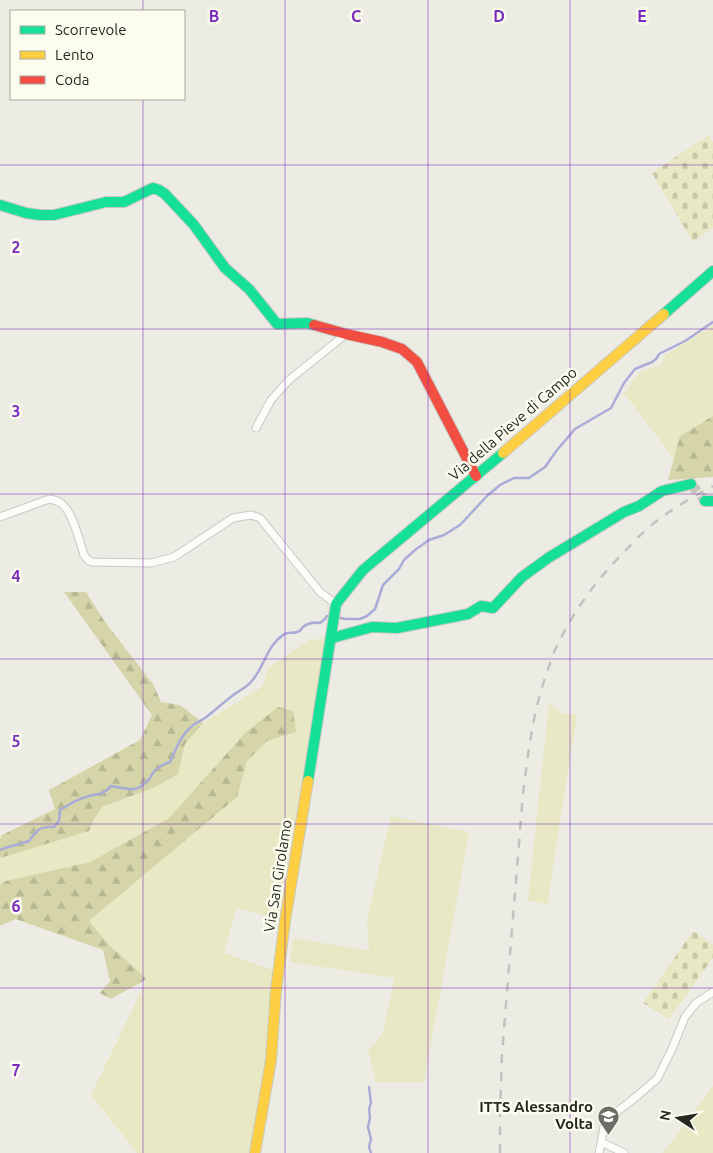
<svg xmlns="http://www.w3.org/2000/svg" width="713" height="1153" font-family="Ubuntu,sans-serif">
<defs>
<pattern id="forest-firs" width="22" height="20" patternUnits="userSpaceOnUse" patternTransform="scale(1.25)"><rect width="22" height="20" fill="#d5d5a9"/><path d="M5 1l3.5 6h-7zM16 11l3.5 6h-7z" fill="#b7b791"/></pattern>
<pattern id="cemetery-stones" width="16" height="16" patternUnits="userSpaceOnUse" patternTransform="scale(1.25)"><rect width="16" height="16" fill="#e8e8c4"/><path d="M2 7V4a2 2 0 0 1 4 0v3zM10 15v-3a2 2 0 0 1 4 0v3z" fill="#c7c7a8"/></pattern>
</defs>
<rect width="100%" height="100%" fill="#ecece4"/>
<!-- green -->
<path fill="#e8e8c4" d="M713 325V416L680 436 674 459 624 393 640 372 661 365 664 356Z
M332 638 285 921 236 908 224 953 278 972 259 1128 250 1153H137L91 1095 147 979 110 946 89 921 237 797 247 761 267 741 296 732 245 733 169 818 90 862 6 881 0 885V857L89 831 94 819 102 807 126 799 178 774 185 744 203 723 262 687 269 667 309 640Z
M549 703 561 713 577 715 551 879 548 905 528 900Z
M391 816 469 832 424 1082H376L368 1050 382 1035 395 978 290 962 293 938 369 951 367 920Z
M713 1086V1153H663Z"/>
<!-- forest -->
<path fill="url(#forest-firs)" d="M713 416V477L668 480 680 436Z
M64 592H86L105 622 153 684 161 702 180 705 203 723 185 744 178 774 153 788 102 807 94 819 89 831 0 858V839L2 835 55 809 49 790 140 740 152 715Z
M278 707 293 711 296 732 267 741 247 761 237 797 89 921 110 946 147 979 111 999 100 993 110 981 103 950 16 919 0 926V885L6 881 90 862 169 818 245 733Z"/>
<!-- cemetery -->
<path fill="url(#cemetery-stones)" d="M709 135 713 143V228L693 242 652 173Z
M693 931 713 945V958L669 1019 643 1003Z"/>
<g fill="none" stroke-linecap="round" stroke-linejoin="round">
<!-- stream -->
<path stroke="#a9acd7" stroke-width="2.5" d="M337 617 345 619H360L367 616 375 609 383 585 399 569 404 560 415 550 429 540 444 535 460 525 487 496 500 485 514 478H529L545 467 557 450 575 429 611 408 624 383 635 369 652 362 656 359 659 354 685 341 713 322
M0 850 5 848 29 841C37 830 40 826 54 827L59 821 60 810C68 805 77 799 86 797 99 792 99 798 111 786 119 787 133 792 140 787 144 785 144 782 149 780 154 769 159 766 170 762 176 749 181 735 192 726 196 722 201 721 205 718 214 711 223 703 232 696 238 691 246 688 251 682 264 668 266 647 283 635 288 631 292 634 297 632 301 631 300 630 303 627 308 623 314 622 320 623L324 620 327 616H332
M369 1087 371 1103 369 1109 370 1118 368 1127 371 1139 369 1147 371 1153"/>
<!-- secondary-tunnel -->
<path stroke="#c5c5bd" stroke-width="10" stroke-dasharray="10 5" stroke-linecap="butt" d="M691 484 705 501"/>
<defs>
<path id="street" d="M256 428 271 400 289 380 346 334
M0 517 49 499C55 500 60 501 64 506 73 515 80 542 84 555L88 560 92 562 151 563 174 557 233 518 251 515 260 518 320 592 336 604
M601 1142 624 1153
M599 1153 604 1127 610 1117 631 1101 657 1079 672 1049 685 1017 696 1003 713 992"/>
<path id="fast" d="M0 205 26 213 40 215H54L106 202H124L153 188 159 190 165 194 194 225 225 268 249 289 277 324 307 323 314 325
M664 314 713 271
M705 501H713
M332 638 372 627 397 628 468 614 481 606 493 608 522 577 548 558 624 512 639 506 662 491 691 484
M308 781 336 604 363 570 503 453"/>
<path id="slow" d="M503 453 664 314
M255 1153 271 1060 276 990 285 921 308 781"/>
<path id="jam" d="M314 325 346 334 382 342 402 349 417 362 476 476"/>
</defs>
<!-- street casing -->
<use href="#street" stroke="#c8c8c2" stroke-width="9"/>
<!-- fast casing -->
<use href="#fast" stroke="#c8c8c2" stroke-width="12"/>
<!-- slow casing -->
<use href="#slow" stroke="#c8c8c2" stroke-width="12"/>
<!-- jam casing -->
<use href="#jam" stroke="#c8c8c2" stroke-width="12"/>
<!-- street -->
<use href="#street" stroke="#fcfcfb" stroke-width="7"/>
<!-- fast -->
<use href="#fast" stroke="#16e098" stroke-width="10"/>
<!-- slow -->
<use href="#slow" stroke="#ffcf43" stroke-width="10"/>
<!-- jam -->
<use href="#jam" stroke="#f24e42" stroke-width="10"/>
<!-- rail -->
<path stroke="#c2c2bf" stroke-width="2.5" stroke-dasharray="9 9" stroke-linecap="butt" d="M500 1153V1113L502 1054 523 794C528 753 533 711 547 672 550 664 552 657 555 650 572 613 596 580 625 551 635 540 646 529 658 520 675 507 694 496 713 486"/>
</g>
<!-- grid -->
<path fill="none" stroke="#7b2cbf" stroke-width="1" stroke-opacity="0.55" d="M143 0V11M285 0V1153M428 0V1153M570 0V1153M143 99V1153M0 165H713M0 329H713M0 494H713M0 659H713M0 824H713M0 988H713"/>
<!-- icons -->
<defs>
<symbol id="university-pin" viewBox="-11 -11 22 30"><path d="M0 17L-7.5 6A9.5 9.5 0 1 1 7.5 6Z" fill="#6d6d67" stroke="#fcfdee"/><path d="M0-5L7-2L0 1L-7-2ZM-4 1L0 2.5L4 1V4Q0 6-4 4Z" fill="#fff"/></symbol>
</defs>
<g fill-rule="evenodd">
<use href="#university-pin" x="596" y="1104" width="25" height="34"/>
</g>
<g text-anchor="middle" stroke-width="5" stroke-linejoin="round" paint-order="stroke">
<!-- street labels -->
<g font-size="15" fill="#282823" stroke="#fcfdee">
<text transform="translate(513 424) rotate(-41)" y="5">Via della Pieve di Campo</text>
<text transform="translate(278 876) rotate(-81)" y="5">Via San Girolamo</text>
</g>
<!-- poi labels -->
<g font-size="15" font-weight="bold" fill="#282823" stroke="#fcfdee" text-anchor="end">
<text x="593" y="1112">ITTS Alessandro<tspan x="593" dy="17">Volta</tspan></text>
</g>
</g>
<g font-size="16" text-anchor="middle" font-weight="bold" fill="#7b2cbf" stroke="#fcfdee" stroke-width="5" stroke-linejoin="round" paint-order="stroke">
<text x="214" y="22">B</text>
<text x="356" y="22">C</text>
<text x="499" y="22">D</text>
<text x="642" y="22">E</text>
<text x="16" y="253">2</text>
<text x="16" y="417">3</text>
<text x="16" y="582">4</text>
<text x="16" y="747">5</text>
<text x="16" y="912">6</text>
<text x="16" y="1076">7</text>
</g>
<!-- legend -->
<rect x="10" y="10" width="175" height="90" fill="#fcfdee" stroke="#a7a89d"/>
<rect x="20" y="26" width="25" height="8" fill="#16e098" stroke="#a7a89d"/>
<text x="55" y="35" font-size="15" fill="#282823">Scorrevole</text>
<rect x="20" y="51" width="25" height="8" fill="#ffcf43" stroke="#a7a89d"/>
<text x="55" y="60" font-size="15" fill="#282823">Lento</text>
<rect x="20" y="76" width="25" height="8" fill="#f24e42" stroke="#a7a89d"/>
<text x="55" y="85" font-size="15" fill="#282823">Coda</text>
<!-- north arrow -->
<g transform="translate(678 1118) rotate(282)" stroke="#fcfdee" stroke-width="4" paint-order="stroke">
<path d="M0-4L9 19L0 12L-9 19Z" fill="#282823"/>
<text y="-8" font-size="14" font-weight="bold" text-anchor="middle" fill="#282823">N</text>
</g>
</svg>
